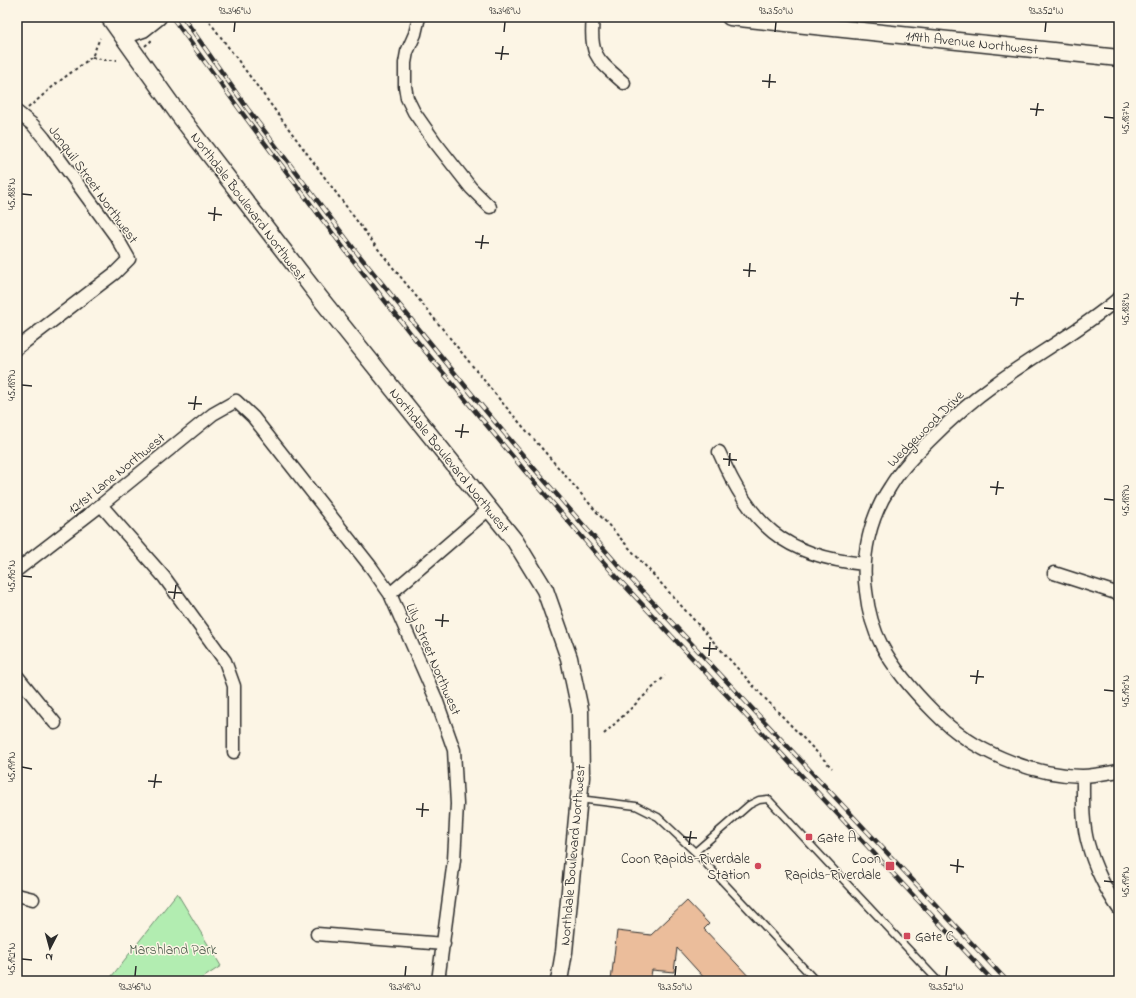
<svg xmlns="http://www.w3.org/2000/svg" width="1136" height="998" font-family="'Indie Flower',sans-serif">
<rect width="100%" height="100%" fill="#fcf5e5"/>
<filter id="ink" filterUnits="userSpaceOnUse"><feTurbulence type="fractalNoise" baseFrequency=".025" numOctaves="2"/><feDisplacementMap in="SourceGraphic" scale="8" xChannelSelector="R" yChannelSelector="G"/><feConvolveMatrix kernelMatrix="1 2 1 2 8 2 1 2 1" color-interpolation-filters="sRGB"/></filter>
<g filter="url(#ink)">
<!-- green -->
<path fill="#b2edb1" stroke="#6e8c6e" d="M177 893 221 966 198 981H108Z"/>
<!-- building -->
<path fill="#ebbd9b" stroke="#2b2b2b" d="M687 901 709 924 704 929 753 981H707L677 948 674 972 652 970 650 981H611L617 931 651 935Z"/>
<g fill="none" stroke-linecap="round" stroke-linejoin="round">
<defs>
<path id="lane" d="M579 799 636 806 658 817 695 852 816 981
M695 852 749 805 759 800 768 799 938 981"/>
<path id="street" d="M419 17 415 34 407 52 405 63V86L407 98 414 112 435 142 471 188 490 207
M593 17C589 56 597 59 624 83
M17 112 33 125 44 138 117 238 129 259 115 273 17 348
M1119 298C1080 331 1036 354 995 384 971 401 950 420 929 441 915 455 900 470 890 487 870 517 861 556 866 591 868 610 873 629 882 646 895 671 915 693 935 713 972 751 1029 775 1082 776 1094 776 1107 773 1119 771
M719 452C751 525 783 556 864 564
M101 505 164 577 225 661 234 686V752
M17 570 101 505 213 414 236 401 253 417 371 567 390 594 436 699 454 750 457 804 454 860 438 981
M1054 573 1119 594
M390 594 490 508
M17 676 55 723
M1083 776C1083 798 1082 823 1088 844 1094 866 1106 891 1119 909
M17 895 33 899
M317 934 444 944"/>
<path id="secondary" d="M109 17 179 115 320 298 515 541 545 590 569 658 580 710 581 777 564 952 559 981
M730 17 1119 58
M123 36 143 29 158 17
M123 36 134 20 138 17"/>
</defs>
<!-- lane casing -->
<use href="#lane" stroke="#2b2b2b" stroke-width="9"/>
<!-- street casing -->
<use href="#street" stroke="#2b2b2b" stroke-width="15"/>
<!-- secondary casing -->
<use href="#secondary" stroke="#2b2b2b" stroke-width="19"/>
<!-- path -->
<path stroke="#2b2b2b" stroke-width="2" stroke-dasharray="3 3" stroke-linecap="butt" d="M206 17 374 244 500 400 595 510 757 690 832 768
M145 46 151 41 150 40
M92 57 105 60H117
M28 108 57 83 92 57 100 38
M604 734 665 676"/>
<!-- lane -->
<use href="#lane" stroke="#fcf5e5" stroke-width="6"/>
<!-- street -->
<use href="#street" stroke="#fcf5e5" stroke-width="12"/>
<!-- secondary -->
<use href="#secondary" stroke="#fcf5e5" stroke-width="16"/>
<defs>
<path id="rail" d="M172 17 240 110 352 259 411 334 524 470 613 573 993 981
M183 17 247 108 358 254 475 398 532 466 618 565 1007 981"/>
</defs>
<!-- rail casing -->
<use href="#rail" stroke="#2b2b2b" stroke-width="4.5"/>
<!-- rail -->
<use href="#rail" stroke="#fcf5e5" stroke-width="3" stroke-dasharray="9" stroke-linecap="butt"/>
</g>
</g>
<!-- ticks -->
<path fill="none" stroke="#2b2b2b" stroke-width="1.5" d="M234 32 235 22M504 32 505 22M775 32 776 22M1045 32 1046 22M495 53 509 54M501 60 503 46M762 81 776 82M769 88 770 74M1030 109 1044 110M1036 116 1038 103M1104 117 1114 118M22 194 32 195M208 213 222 215M214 221 215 207M475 242 489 243M481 249 483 235M743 270 756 271M749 277 750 263M1010 298 1024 299M1016 306 1018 292M1104 308 1114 309M22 385 32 386M188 403 202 404M194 410 196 396M455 431 469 432M461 438 463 424M723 459 737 460M729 466 730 453M990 487 1004 488M996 495 998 481M1104 499 1114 500M22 576 32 577M168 592 182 593M174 599 176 585M435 620 449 621M442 627 443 614M703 648 717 649M709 656 710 642M970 676 984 677M976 684 978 670M1104 690 1114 691M22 767 32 769M148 781 162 782M154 788 156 774M416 809 429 810M422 817 423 803M683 837 697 838M689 845 691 831M950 865 964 867M957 873 958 859M1104 881 1114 882M22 959 32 960M135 976 136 966M405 976 406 966M675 976 676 966M946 976 947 966"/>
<!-- markers -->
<g fill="#d1495b" stroke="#fcf5e5" stroke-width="1.5">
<rect x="805" y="833" width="8" height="8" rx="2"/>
<circle cx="758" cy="866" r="4"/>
<rect x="885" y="861" width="10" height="10" rx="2"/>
<rect x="903" y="932" width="8" height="8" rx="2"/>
</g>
<g text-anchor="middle" stroke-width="3" stroke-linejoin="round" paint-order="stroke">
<!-- street labels -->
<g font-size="14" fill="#2b2b2b" stroke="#fcf5e5">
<text transform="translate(972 42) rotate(6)" y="5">119th Avenue Northwest</text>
<text transform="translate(94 184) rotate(54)" y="5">Jonquil Street Northwest</text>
<text transform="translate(249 206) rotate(53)" y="5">Northdale Boulevard Northwest</text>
<text transform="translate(925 428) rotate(-45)" y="5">Wedgewood Drive</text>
<text transform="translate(450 460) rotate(51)" y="5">Northdale Boulevard Northwest</text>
<text transform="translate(116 473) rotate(-39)" y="5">121st Lane Northwest</text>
<text transform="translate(434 659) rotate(67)" y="5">Lily Street Northwest</text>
<text transform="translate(572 855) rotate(-85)" y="5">Northdale Boulevard Northwest</text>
</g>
<!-- poi labels -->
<g font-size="14" fill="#2b2b2b" stroke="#fcf5e5" text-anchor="start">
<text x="817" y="842">Gate A</text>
<text x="750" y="863" text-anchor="end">Coon Rapids-Riverdale<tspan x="750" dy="16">Station</tspan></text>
<text x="881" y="863" text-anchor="end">Coon<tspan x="881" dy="16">Rapids-Riverdale</tspan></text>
<text x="915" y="941">Gate C</text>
</g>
<!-- park labels -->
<g font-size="14" fill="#4d5c4c" stroke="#fcf5e5">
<text x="173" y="954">Marshland Park</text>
</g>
</g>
<!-- margin -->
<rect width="1136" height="998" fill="none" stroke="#fcf5e5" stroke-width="44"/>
<!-- north arrow -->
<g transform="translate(50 948) rotate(186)" stroke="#fcf5e5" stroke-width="3" paint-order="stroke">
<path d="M0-3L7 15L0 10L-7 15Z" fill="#2b2b2b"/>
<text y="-6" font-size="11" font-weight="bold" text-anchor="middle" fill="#2b2b2b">N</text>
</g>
<rect x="22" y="22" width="1092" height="954" fill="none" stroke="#2b2b2b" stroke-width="1.5"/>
<g font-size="10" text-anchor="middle" fill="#2b2b2b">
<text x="235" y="14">93.346°W</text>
<text x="505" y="14">93.348°W</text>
<text x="776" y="14">93.350°W</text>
<text x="1046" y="14">93.352°W</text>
<text transform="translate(1125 118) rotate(-90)" y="4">45.187°N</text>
<text transform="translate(11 194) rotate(-90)" y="4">45.188°N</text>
<text transform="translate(1125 309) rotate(-90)" y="4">45.188°N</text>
<text transform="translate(11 385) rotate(-90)" y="4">45.189°N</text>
<text transform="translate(1125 500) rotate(-90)" y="4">45.189°N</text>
<text transform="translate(11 576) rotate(-90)" y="4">45.190°N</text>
<text transform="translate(1125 691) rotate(-90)" y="4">45.190°N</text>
<text transform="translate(11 767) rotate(-90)" y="4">45.191°N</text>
<text transform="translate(1125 882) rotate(-90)" y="4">45.191°N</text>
<text transform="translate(11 959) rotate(-90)" y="4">45.192°N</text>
<text x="135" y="990">93.346°W</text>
<text x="405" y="990">93.348°W</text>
<text x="675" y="990">93.350°W</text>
<text x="946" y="990">93.352°W</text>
</g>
</svg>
